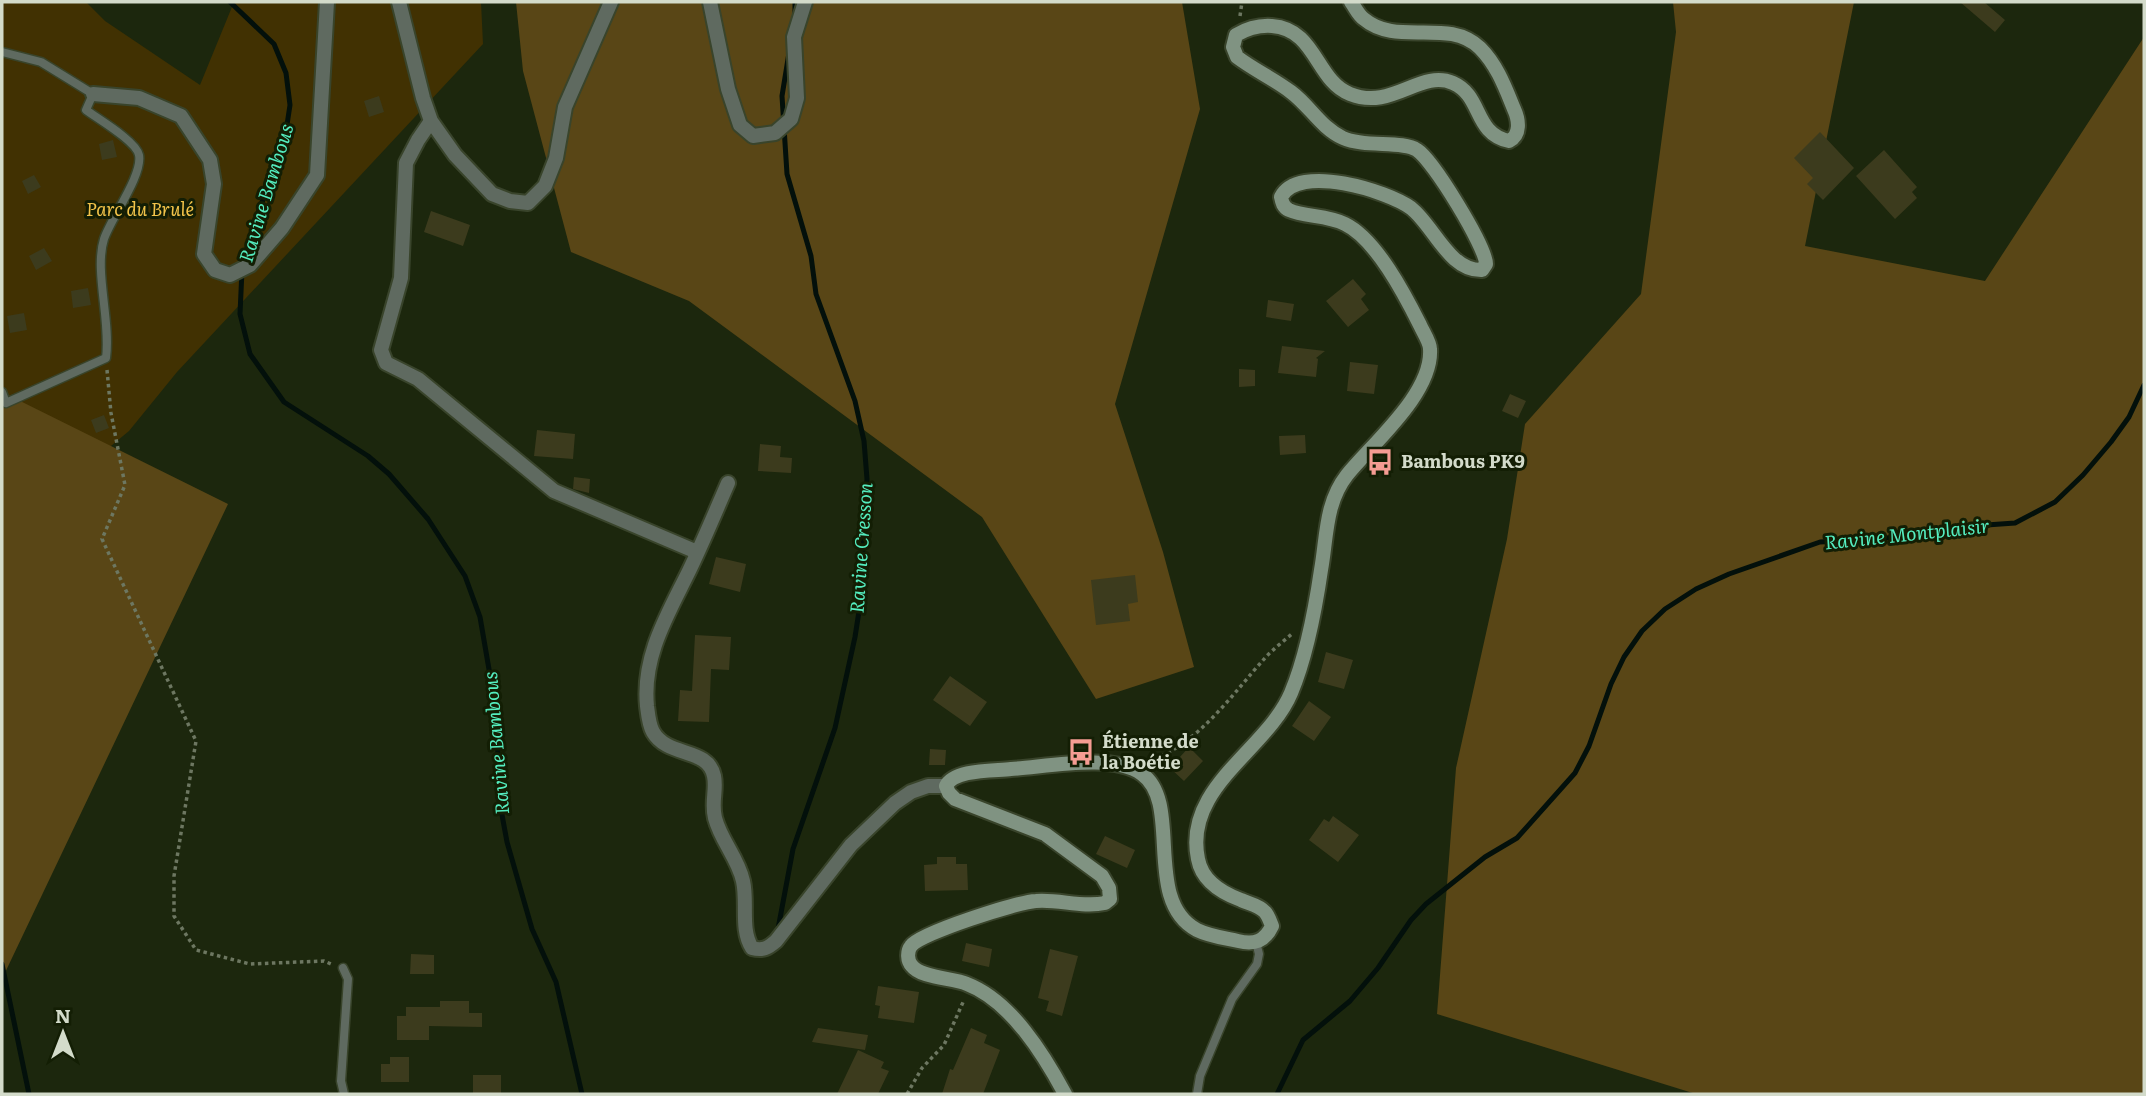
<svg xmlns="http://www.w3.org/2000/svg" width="2146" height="1096" font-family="Literata,serif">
<rect width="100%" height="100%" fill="#1c270d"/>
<!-- green -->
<path fill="#413102" d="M2 2H86L105 21 200 85 234 2H481L483 44 177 372 129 431 82 470 2 447Z"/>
<!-- forest -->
<path fill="#594616" d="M516 2H1182L1200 109 1115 404 1163 552 1194 667 1096 699 982 517 689 301 571 252 523 71Z
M1673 2H1854L1805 246 1985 281 2144 37V1094H1696L1437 1014 1456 768 1507 539 1525 424 1641 294 1676 32Z
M2 392 228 504 2 979Z"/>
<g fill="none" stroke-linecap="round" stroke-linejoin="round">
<!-- stream -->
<path stroke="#03100b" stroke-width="5" d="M230 2 274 44 286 73 290 105 285 138 250 236 242 270 240 314 250 354 284 402 368 456 389 474 428 519 465 576 480 617 496 710 500 804 507 842 532 929 556 982 582 1094
M795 15V2
M778 929 793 849 835 728 855 637 860 605 867 479 864 441 855 401 816 294 811 256 787 174 782 96 789 53
M2 964 29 1094
M1277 1094 1303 1040 1350 1001 1378 968 1411 920 1426 904 1485 857 1517 838 1575 773 1589 746 1611 684 1624 657 1642 631 1665 609 1696 589 1729 574 1820 542 1887 538 1958 527 2015 523 2055 502 2083 475 2111 442 2129 417 2144 385"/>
</g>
<!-- building -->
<path fill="#3c3b1d" d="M1960 2H1984L2005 20 1995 32Z
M379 96 384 112 369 117 364 101Z
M1820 132 1854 168 1823 200 1807 184 1813 178 1794 158Z
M113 140 117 157 102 160 99 144Z
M1884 150 1917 187 1912 192 1917 198 1895 219 1856 176Z
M34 175 41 187 28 194 22 181Z
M431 211 470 225 463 246 424 232Z
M44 248 52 261 36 270 29 256Z
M1353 279 1366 294 1361 299 1369 310 1348 327 1326 301Z
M88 288 91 305 73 308 71 291Z
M1268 300 1294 304 1291 321 1266 317Z
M24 313 27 330 10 333 7 316Z
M1282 346 1325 351 1316 358 1318 359 1316 377 1278 373Z
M1350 362 1378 365 1374 394 1347 391Z
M1239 369 1255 370V386L1239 387Z
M1510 394 1526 401 1518 418 1502 411Z
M104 415 109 428 96 433 91 420Z
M537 430 575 434 573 459 534 456Z
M1305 435 1306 453 1280 455 1279 436Z
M760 444 781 446 780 457 792 458 791 473 758 471Z
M574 477 590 479 589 493 573 489Z
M716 557 746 564 740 592 709 584Z
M1135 575 1138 602 1128 604 1130 621 1096 625 1091 580Z
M695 635 731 637 729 670 711 669 709 722 678 721 680 690 692 691Z
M1326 652 1353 660 1344 689 1318 682Z
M950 676 987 702 970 726 933 700Z
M1309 701 1331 717 1314 741 1292 726Z
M1189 747 1203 761 1184 781 1170 768Z
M930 749 946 750 945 765H929Z
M1333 816 1359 835 1338 862 1309 840 1324 819 1329 822Z
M1105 836 1135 850 1127 868 1096 854Z
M937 857H956V864H967L968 890 925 891 924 865 937 864Z
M966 943 992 949 989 967 962 961Z
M1050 949 1078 956 1062 1016 1046 1011 1049 1001 1038 998Z
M411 954 434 955V974H410Z
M878 986 919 992 914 1023 878 1018 880 1006 875 1005Z
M440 1001H469V1013H482V1027L429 1026V1040H397V1016H406V1007H440Z
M818 1028 868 1035 865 1050 812 1042Z
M971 1028 987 1035 984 1043 1000 1050 983 1094H942L950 1069 953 1070Z
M858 1050 884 1062 881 1068 889 1071 878 1094H837Z
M390 1057H409V1082H381V1064H390Z
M473 1075H501V1094H473Z"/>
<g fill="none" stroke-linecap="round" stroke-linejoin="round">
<defs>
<path id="lane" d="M2 52 41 62 93 94 86 110C98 119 136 141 139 155 143 175 111 218 104 239 94 270 111 321 106 358L6 403 2 392
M343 968 348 979 341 1081 344 1094
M1197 1094 1200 1076 1232 999 1257 964 1259 954 1256 942"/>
<path id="street" d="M399 2 423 98 431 121 455 155 492 194 510 201 528 203 545 186 556 158 565 107 611 2
M710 2 728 89 740 125 753 136 775 133 791 119 797 98 794 37 805 2
M93 94 139 98 181 116 210 160 214 184 204 254 215 270 230 275 250 265 282 228 317 175 327 2
M431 121 418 140 406 163 401 278 381 350 386 363 418 379 554 491 697 552
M728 483C715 513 703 542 689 571 668 614 642 656 647 706 648 714 649 725 653 732 668 758 708 747 714 776 717 790 711 802 715 818 721 841 738 858 743 881 748 903 740 929 752 948 763 951 768 948 776 941L851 845 895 803 911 792 928 786H946"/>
<path id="secondary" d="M1065 1094C1044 1055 1011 1001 967 984 953 978 921 978 912 966 907 961 907 951 911 946 920 933 1018 902 1036 901 1059 899 1082 908 1105 903L1110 899 1109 888 1102 876 1045 834 955 799 949 793 946 786C954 769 994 771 1011 769 1046 767 1113 753 1142 774 1183 803 1142 901 1197 930 1209 936 1224 938 1238 941 1255 945 1265 941 1272 926 1270 921 1268 915 1265 912 1259 905 1250 904 1241 900 1222 893 1202 881 1198 859 1183 787 1267 750 1291 693 1307 655 1315 611 1321 570 1327 537 1325 503 1347 475 1373 443 1433 393 1430 349 1430 342 1423 332 1420 325 1405 295 1376 239 1345 224 1327 215 1304 217 1289 210 1283 207 1282 202 1281 197 1298 163 1388 191 1411 208 1434 226 1449 271 1482 270L1486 264C1486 247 1433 160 1417 150 1402 140 1365 148 1343 138 1321 128 1310 106 1291 92 1274 79 1254 70 1237 57L1233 47 1236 35C1248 28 1258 25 1272 26 1316 29 1316 81 1350 94 1392 111 1420 69 1453 83 1483 96 1473 133 1509 141 1521 135 1519 120 1514 109 1505 87 1497 65 1480 48 1448 17 1397 47 1364 19 1358 15 1355 7 1351 2"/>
</defs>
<!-- lane casing -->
<use href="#lane" stroke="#39442b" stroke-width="11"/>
<!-- street casing -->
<use href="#street" stroke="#39442b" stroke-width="18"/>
<!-- secondary casing -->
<use href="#secondary" stroke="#39442b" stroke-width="18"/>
<!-- path -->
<path stroke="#6d7761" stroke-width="3.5" stroke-dasharray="3.5 3.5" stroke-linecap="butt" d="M1240 16 1242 2
M107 370 111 413 125 485 102 539 196 741 174 876V916L196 950 250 964 324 961 331 964
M1148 760C1195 749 1234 692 1265 658 1273 649 1284 641 1293 633
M907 1094 922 1068 944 1045 964 1000"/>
<!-- lane -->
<use href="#lane" stroke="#5f6a60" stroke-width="8"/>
<!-- street -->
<use href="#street" stroke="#5f6a60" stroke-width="14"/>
<!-- secondary -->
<use href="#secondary" stroke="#809382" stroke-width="14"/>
</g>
<!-- icons -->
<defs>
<symbol id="bus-bare" viewBox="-9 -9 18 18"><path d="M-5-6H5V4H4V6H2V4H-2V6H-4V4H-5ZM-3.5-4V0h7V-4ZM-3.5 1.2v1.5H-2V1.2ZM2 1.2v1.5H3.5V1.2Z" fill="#f59c93" stroke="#131e04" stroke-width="2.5" paint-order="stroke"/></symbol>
</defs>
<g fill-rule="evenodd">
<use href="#bus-bare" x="1361" y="443" width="38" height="38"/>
<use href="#bus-bare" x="1062" y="733" width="38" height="38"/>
</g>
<g text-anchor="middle" stroke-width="6" stroke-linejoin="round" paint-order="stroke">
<!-- park labels -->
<g font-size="18" font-style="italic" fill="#f3c44a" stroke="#131e04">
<text x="140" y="216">Parc du Brulé</text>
</g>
<!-- poi labels -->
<g font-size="18" font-weight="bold" fill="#d3dbca" stroke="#131e04" text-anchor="start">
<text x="1401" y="468">Bambous PK9</text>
<text x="1102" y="748">Étienne de<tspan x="1102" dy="21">la Boétie</tspan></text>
</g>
<!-- water labels -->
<g font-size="19" font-style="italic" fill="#54edbf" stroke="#131e04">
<text transform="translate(266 193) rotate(-73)" y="7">Ravine Bambous</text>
<text transform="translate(1907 534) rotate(-6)" y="7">Ravine Montplaisir</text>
<text transform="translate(861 548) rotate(-86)" y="7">Ravine Cresson</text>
<text transform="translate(496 743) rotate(-95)" y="7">Ravine Bambous</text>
</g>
</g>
<!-- border -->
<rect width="2146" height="1096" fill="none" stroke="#d3dbca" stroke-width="7"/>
<!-- north arrow -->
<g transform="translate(63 1033)" stroke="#131e04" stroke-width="5" paint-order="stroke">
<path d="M0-5L12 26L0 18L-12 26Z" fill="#d3dbca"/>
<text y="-10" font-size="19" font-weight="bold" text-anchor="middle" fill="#d3dbca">N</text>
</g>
</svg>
